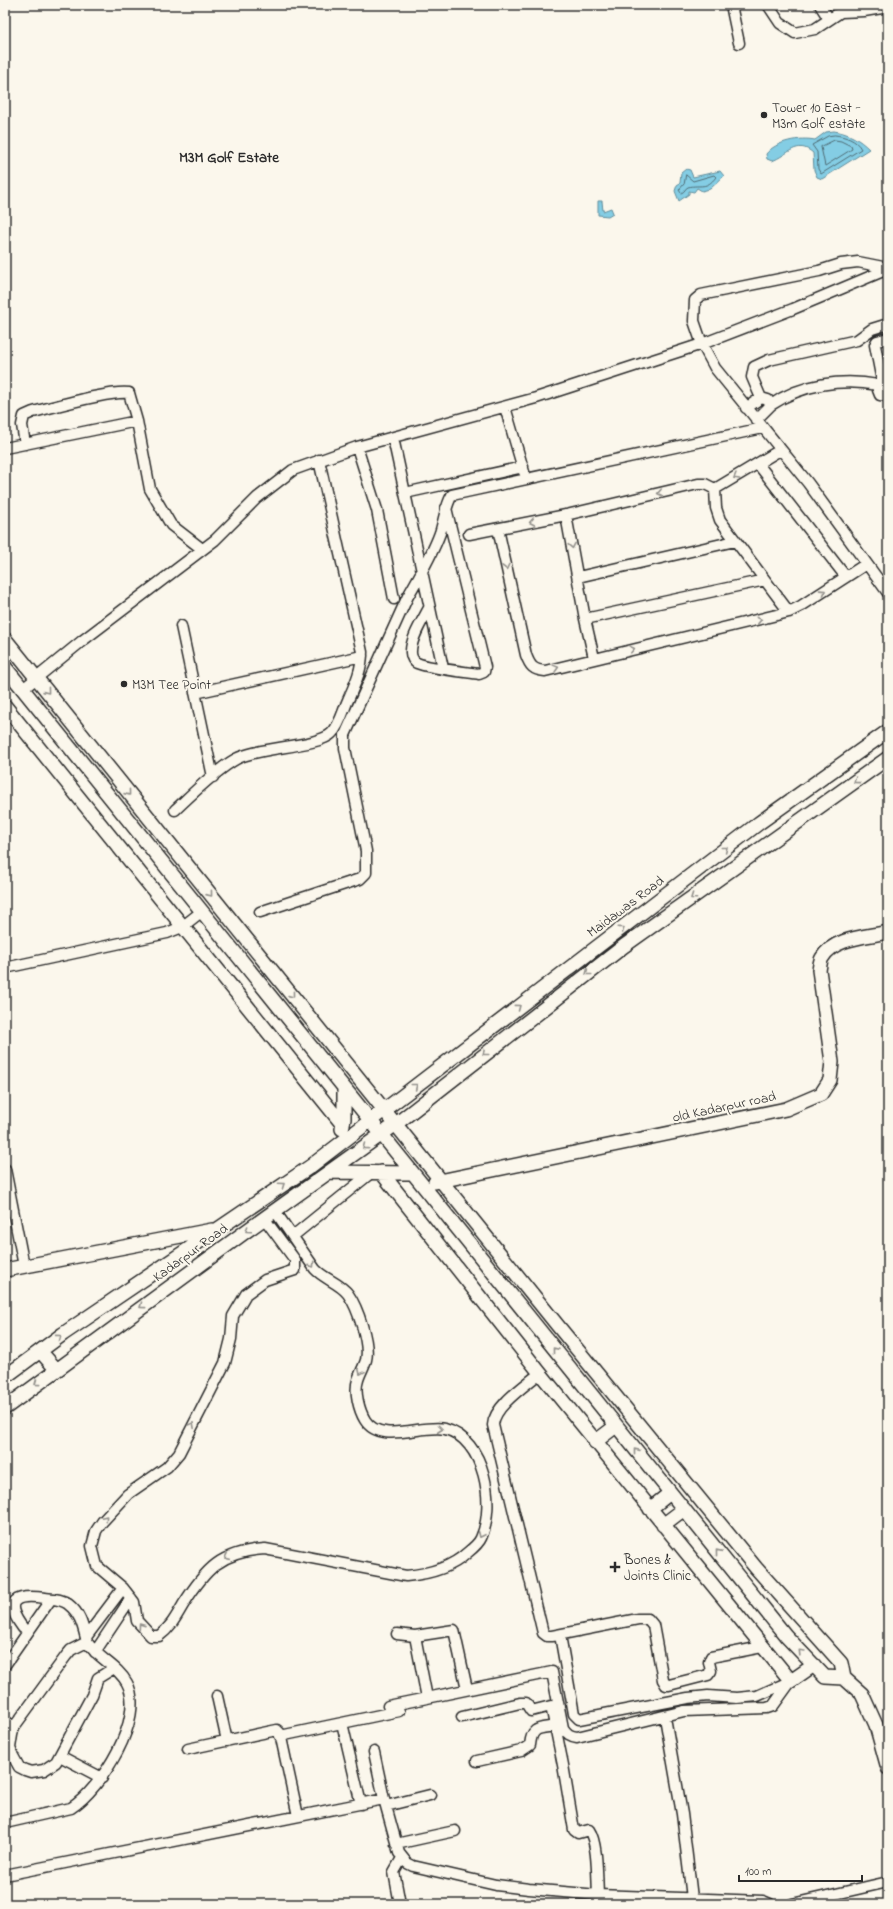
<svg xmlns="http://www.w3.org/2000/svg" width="893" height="1909" font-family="'Indie Flower',sans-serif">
<rect width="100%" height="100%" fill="#fbf7ec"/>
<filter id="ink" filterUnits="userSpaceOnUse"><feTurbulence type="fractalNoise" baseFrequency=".025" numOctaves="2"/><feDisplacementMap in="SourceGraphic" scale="8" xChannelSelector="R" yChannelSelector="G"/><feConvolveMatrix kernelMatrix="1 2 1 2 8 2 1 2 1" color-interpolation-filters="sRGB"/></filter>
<g filter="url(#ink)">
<!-- water -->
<path fill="#84cde4" stroke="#608c9a" d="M834 131C848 133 859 139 869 149L822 179 817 177 814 170 813 153C797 139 788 155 772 161L767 159 766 154C776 141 800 137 815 140L826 132Z
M686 169 690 170 693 177 720 171 724 176 710 189 702 191 697 188 694 192 689 191V194L679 201 675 191 677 185 680 183 681 173Z
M598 201H602L603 211 611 208 613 213 608 216 598 215Z"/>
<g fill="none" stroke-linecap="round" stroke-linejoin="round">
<!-- shore -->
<path stroke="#4f6c75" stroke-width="1" d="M835 135C844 136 857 140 861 149L821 174 818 169 817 152 812 145 828 136Z
M835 140 841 141 851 146 852 149 825 166 821 147Z
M686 175 693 181 714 175 716 177C706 190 701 184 688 187 685 188 685 192 681 193L679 190 684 184Z"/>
<defs>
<path id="street" d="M731 5 739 43
M768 5 780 23 795 33 815 29 851 5
M820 5 829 19
M841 12 864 11 888 7
M888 268 858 262 841 264 819 271 701 295 695 300 694 321 702 344 715 368 808 483 888 593
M882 381 875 345 877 341 888 338
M882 381 878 385V390L880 395 888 396
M761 398 752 377 754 367 769 360 857 340 872 329 888 324
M771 405C801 384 843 378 878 385
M505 407 524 472
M746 408 761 398 768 400 771 405 756 420
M393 438 443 668
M25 444 22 425 24 416 33 412C54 407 111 390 129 393L137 421
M357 447 377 510 394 599
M5 448 137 421 150 489 171 525 202 549
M758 464 846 577
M715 489 716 508 720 520 789 612
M715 489 780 450
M405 493 523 467
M566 515 585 619 594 658
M498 529 526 655C530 666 533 670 545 671L789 612 801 606 866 564
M469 534 566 515 698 484H705L715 489
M578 577 735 541
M429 608C423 620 410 639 411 653 411 657 414 662 417 663 428 668 466 672 479 674L484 672 485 667 446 508
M585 619 765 580
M181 626 213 777
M23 689 82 641 215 540 257 498 293 470 357 447 536 398 702 344 793 309 888 269
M195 693 362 656
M175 810C192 794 216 770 236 759 257 747 319 747 332 733 340 725 343 711 348 700 355 684 362 670 362 652L319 460
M260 912 360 879 366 873V851L345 748V735L408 596C419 577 432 555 440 533 444 521 445 507 452 495L763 428
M5 968 167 933 182 927 201 912
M5 1169 24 1266
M264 1218 295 1260V1270L265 1280 246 1294 233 1316 231 1339 225 1363 179 1453 167 1467 128 1494 102 1522 96 1531 92 1546 97 1566 123 1588 134 1602 137 1621 151 1636H159C171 1627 176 1617 183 1605 206 1568 221 1552 265 1549L406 1576C428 1574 451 1568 467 1553 472 1549 479 1543 481 1538 496 1505 485 1439 445 1429 422 1424 380 1445 365 1420 359 1410 354 1391 358 1380 360 1373 364 1367 366 1360 370 1344 358 1308 348 1294 340 1283 324 1279 315 1269L275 1211
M293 1236 372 1172
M540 1373C526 1385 494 1406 493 1425L543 1633 547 1636H552L638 1619H648L653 1625 663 1680 666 1685H669L708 1675 711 1671 709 1662 711 1657 762 1647
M23 1628C2 1600 16 1594 45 1598 53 1599 62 1599 68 1604 81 1614 83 1627 87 1642
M397 1634 415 1636 427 1698 552 1672 563 1728C567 1734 570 1736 577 1737L684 1711 767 1708 773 1706 791 1681
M560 1635 574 1714 579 1719 688 1698 708 1696 737 1698 757 1696 791 1681
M415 1636 454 1630 467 1689
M86 1637 123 1588
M95 1652 131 1598
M5 1665 51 1599
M217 1696 227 1741
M388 1706 427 1698
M462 1717 520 1703H526L531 1711 551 1706 563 1765 574 1830 578 1833 589 1830C598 1843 597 1878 598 1895
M5 1721 14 1727
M342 1723 361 1804
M666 1723 682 1814 692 1898
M280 1736 399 1711
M188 1749 277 1730 280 1733 298 1816
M374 1752 384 1799 399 1853 407 1863 413 1866 496 1885 529 1889 598 1895 763 1901 770 1904
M60 1756 102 1778
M477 1761 521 1751 530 1745C532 1726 539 1729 556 1726
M386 1806 430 1795
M5 1823 71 1808C101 1789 146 1718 127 1683 118 1666 97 1658 87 1642L71 1650 66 1656 14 1727 12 1735 10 1748 13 1756 19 1767 25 1770 31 1772 44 1770 56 1762 92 1695 98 1678 114 1668
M396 1844 455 1831
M5 1875 384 1799
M400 1904 394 1872 402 1858
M792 1904 888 1882"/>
<path id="secondary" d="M5 639 558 1326 756 1568 841 1663 844 1678
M5 667 786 1636 825 1677 844 1678 862 1694 876 1725 888 1768
M5 706 343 1125
M342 1129 344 1119V1089
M330 1172 412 1173
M381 1172 540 1373 791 1681 814 1665
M435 1182 786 1109 821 1094 830 1080 832 1062 819 970C820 966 820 961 822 958 834 937 867 937 888 932
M5 1270 212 1230
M40 1351 56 1369
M5 1377 63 1334 311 1166 759 823 888 731
M5 1408 245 1232 396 1124 624 946 888 758
M595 1442 616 1426
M650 1509 670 1493
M663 1525 684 1509"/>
</defs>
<!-- street casing -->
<use href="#street" stroke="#2b2b2b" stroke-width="13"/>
<!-- secondary casing -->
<use href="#secondary" stroke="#2b2b2b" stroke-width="16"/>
<!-- street -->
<use href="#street" stroke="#fbf7ec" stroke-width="10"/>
<!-- secondary -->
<use href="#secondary" stroke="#fbf7ec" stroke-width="13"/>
</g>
<!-- one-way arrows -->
<defs><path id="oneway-chevron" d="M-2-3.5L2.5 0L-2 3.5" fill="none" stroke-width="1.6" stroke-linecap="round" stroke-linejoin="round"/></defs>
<g stroke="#93918c">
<use href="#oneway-chevron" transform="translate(736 477) rotate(150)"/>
<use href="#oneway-chevron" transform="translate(660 493) rotate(167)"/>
<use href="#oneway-chevron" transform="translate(532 522) rotate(169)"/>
<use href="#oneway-chevron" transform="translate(572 546) rotate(79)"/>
<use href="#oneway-chevron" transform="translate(506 567) rotate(77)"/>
<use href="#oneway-chevron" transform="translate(823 592) rotate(-33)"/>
<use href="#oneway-chevron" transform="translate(759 620) rotate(-13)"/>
<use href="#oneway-chevron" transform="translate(632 649) rotate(-13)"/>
<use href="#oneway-chevron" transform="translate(556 668) rotate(-15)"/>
<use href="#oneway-chevron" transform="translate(47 691) rotate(51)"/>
<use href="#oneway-chevron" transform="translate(856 781) rotate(144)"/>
<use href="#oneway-chevron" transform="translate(128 793) rotate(51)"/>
<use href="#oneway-chevron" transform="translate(725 849) rotate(-38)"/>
<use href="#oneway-chevron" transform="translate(210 894) rotate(51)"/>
<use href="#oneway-chevron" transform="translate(693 897) rotate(145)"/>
<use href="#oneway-chevron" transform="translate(622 929) rotate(-37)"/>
<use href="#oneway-chevron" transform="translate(588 973) rotate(142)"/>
<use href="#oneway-chevron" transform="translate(292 995) rotate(51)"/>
<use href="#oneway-chevron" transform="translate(518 1007) rotate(-37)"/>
<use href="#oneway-chevron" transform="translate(485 1053) rotate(142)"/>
<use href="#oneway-chevron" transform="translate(415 1086) rotate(-38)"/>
<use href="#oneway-chevron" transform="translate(365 1147) rotate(143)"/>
<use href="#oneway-chevron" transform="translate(282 1185) rotate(-34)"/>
<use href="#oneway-chevron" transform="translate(248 1230) rotate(145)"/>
<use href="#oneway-chevron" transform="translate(312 1265) rotate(55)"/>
<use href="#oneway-chevron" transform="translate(142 1306) rotate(144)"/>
<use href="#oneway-chevron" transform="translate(59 1337) rotate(-36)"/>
<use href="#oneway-chevron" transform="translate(555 1350) rotate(-129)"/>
<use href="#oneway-chevron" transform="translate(361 1372) rotate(114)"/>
<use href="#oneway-chevron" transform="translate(37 1383) rotate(143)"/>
<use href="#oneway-chevron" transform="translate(192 1425) rotate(-62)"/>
<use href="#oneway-chevron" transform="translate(440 1429) rotate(6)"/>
<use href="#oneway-chevron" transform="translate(636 1451) rotate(-129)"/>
<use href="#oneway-chevron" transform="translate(105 1518) rotate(-49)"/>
<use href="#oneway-chevron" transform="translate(481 1535) rotate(115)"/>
<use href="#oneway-chevron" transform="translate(718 1552) rotate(-129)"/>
<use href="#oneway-chevron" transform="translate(227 1557) rotate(156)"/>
<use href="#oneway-chevron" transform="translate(141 1626) rotate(-125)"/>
<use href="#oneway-chevron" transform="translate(801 1652) rotate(-134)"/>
</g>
</g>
<!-- markers -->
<g fill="#2b2b2b" stroke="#fbf7ec" stroke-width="1.5">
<circle cx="764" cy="115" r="4"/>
<circle cx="124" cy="684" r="4"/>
<path d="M613 1561h4v4h4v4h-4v4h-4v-4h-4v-4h4z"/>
</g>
<g text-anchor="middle" stroke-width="4" stroke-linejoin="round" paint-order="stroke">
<!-- poi labels -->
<g font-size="14" fill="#2b2b2b" stroke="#fbf7ec" text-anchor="start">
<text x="772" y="112">Tower 10 East -<tspan x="772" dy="16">M3m Golf estate</tspan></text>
<text x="132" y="689">M3M Tee Point</text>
<text x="624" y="1564">Bones &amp;<tspan x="624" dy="16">Joints Clinic</tspan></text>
</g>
<!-- street labels -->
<g font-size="14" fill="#2b2b2b" stroke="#fbf7ec">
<text transform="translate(625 906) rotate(-37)" y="5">Maidawas Road</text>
<text transform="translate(724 1106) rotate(-12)" y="5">old Kadarpur road</text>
<text transform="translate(190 1252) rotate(-36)" y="5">Kadarpur Road</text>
</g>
<!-- neighbourhood labels -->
<g font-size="15" font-weight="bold" fill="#2b2b2b" stroke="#fbf7ec">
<text x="229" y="162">M3M Golf Estate</text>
</g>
</g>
<!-- margin -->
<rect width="893" height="1909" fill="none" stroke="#fbf7ec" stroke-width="20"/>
<rect x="10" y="10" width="873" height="1889" fill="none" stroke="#2b2b2b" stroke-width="1.5" filter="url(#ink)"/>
<!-- scale -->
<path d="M739 1875v6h123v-6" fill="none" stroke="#2b2b2b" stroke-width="2"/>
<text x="745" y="1875" font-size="12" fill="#2b2b2b" stroke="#fbf7ec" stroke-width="3" paint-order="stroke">100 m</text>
</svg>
